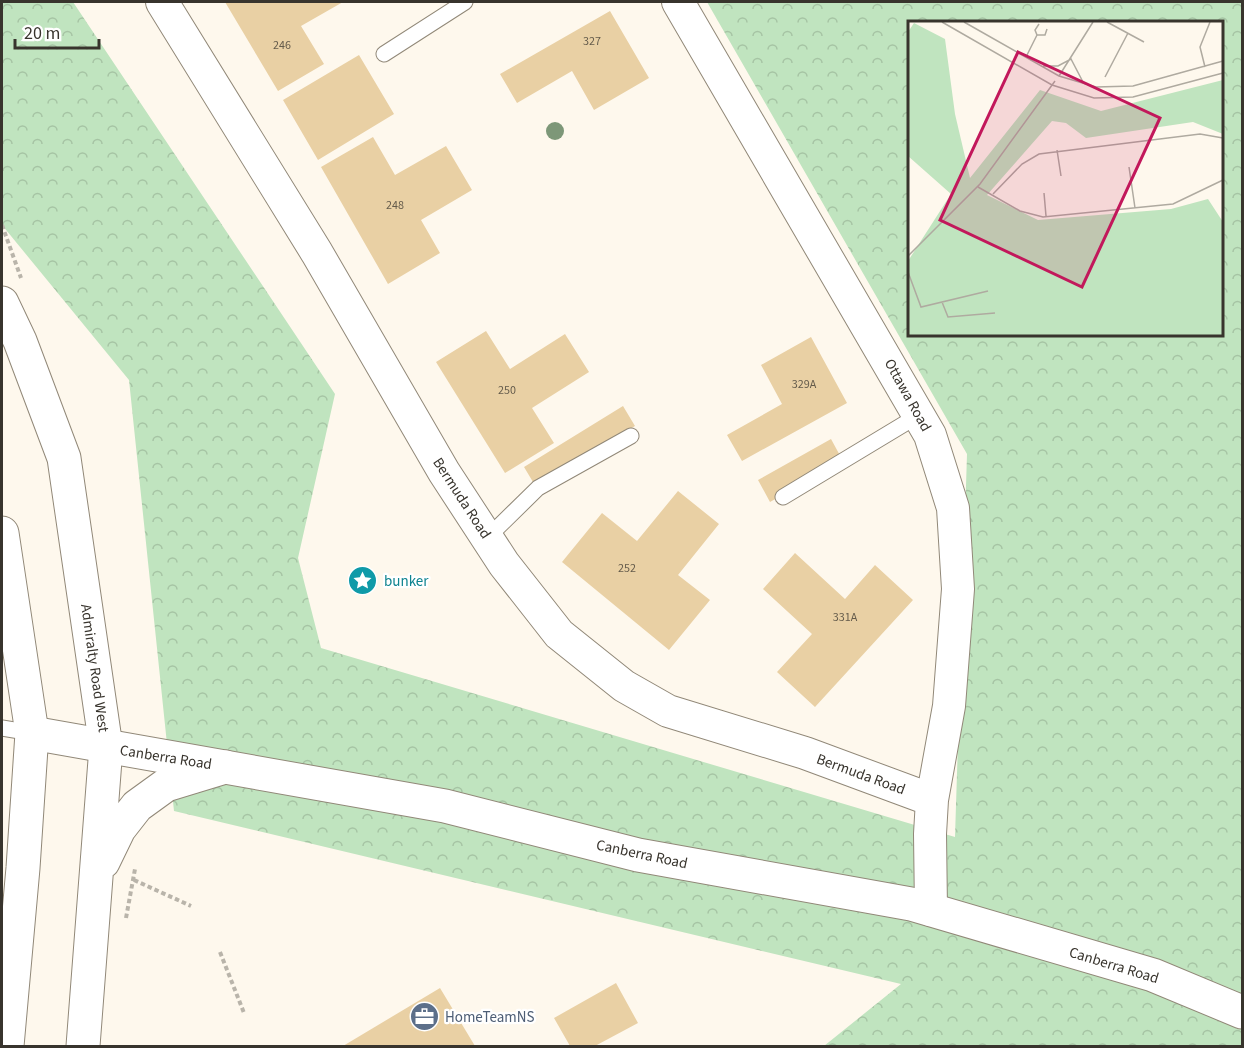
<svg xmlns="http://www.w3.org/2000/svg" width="1244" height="1048" font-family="'Source Sans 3',sans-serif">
<defs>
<pattern id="forest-crowns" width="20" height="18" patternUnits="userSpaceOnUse" patternTransform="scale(1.5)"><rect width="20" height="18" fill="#c0e4bf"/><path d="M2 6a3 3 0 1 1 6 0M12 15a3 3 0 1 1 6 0" fill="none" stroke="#a6c4a4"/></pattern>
</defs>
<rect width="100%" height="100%" fill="#fef8ed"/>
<!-- forest -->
<path fill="url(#forest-crowns)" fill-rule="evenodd" d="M2 2H73L335 394 298 558 321 648 955 837 967 454 707 2H1242V1046H824L901 984 174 811 129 380 2 225ZM910 22H1222V334H910Z"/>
<!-- building -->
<path fill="#e9d0a4" d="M225 2H343L301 26 324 64 278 91Z
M610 11 649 78 594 110 572 71 517 103 500 74Z
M359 55 394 114 318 160 283 100Z
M373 137 395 175 446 146 472 190 421 220 440 253 388 284 321 167Z
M486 331 510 369 565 334 589 372 532 408 554 443 505 473 436 362Z
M811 337 847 403 742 461 727 435 782 404 761 365Z
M623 406 635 426 536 487 524 467Z
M831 439 843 461 770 502 758 480Z
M678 491 719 524 678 575 710 600 669 650 562 562 602 513 637 541Z
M795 553 845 599 875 565 913 600 815 707 777 672 812 634 763 589Z
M616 983 638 1023 595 1046H570L554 1018Z
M440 988 475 1046H343Z"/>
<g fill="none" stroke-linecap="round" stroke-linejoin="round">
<defs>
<path id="service" d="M384 54 465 2
M783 497 919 415
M487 538 538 488 631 436
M2 728 32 733"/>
<path id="minor" d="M162 2 317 253 444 472 504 564 559 634 624 686 668 711 805 753 932 800
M678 2 930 435 953 508 958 589 949 706 932 800 930 834 931 910"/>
<path id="secondary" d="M32 733 445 806 638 855 911 904 1153 975 1242 1012"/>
<path id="primary" d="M2 303 20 341 64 458 106 747 83 1046
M2 533 32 733 23 868 7 1046
M103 862 119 829 137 806 166 785 225 767"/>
</defs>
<!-- service casing -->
<use href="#service" stroke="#918878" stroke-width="17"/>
<!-- minor casing -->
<use href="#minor" stroke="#918878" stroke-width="34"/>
<!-- secondary casing -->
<use href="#secondary" stroke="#918878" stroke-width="35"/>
<!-- primary casing -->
<use href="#primary" stroke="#918878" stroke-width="35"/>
<!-- path -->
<path stroke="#b9b4aa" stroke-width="4" stroke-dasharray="4.5 3" stroke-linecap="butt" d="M2 225 21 278
M134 880 191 906
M126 918 135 869
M220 952 244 1013"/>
<!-- service -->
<use href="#service" stroke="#fff" stroke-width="15"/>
<!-- minor -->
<use href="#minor" stroke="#fff" stroke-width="32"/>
<!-- secondary -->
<use href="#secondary" stroke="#fff" stroke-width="33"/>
<!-- primary -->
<use href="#primary" stroke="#fff" stroke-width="33"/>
</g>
<!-- trees -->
<circle fill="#7d9778" cx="555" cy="131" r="9"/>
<!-- icons -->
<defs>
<symbol id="sight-disc" viewBox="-11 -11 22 22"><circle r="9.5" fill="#0f9aa8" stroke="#fff"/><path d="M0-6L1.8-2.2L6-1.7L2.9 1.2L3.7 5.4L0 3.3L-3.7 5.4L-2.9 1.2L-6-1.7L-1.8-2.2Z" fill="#fff"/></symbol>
<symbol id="office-disc" viewBox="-11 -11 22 22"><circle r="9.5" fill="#5c6f8a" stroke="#fff"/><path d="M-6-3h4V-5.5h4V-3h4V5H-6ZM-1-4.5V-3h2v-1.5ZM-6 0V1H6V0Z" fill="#fff"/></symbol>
</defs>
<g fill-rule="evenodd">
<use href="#sight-disc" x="346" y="564" width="33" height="33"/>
<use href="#office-disc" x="408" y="1000" width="33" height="33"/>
</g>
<g text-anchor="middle" stroke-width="4.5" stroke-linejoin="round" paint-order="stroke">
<!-- number labels -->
<g font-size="12" fill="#645b4b">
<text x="592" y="45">327</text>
<text x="282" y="49">246</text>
<text x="395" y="209">248</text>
<text x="804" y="388">329A</text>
<text x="507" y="394">250</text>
<text x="627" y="572">252</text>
<text x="845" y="621">331A</text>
</g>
<!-- street labels -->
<g font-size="15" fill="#38342d" stroke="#fff">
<text transform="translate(908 395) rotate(61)" y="5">Ottawa Road</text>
<text transform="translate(462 498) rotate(57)" y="5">Bermuda Road</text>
<text transform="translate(95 668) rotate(82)" y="5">Admiralty Road West</text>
<text transform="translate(166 757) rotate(9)" y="5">Canberra Road</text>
<text transform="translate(861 774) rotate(20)" y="5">Bermuda Road</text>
<text transform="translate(642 854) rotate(12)" y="5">Canberra Road</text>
<text transform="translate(1114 965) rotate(17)" y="5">Canberra Road</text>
</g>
<!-- culture labels -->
<g font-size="15" fill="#0d838f" stroke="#fff" text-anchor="start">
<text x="384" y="586">bunker</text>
</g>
<!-- service labels -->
<g font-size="15" fill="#4e5e75" stroke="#fff" text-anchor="start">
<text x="445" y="1022">HomeTeamNS</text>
</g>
</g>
<!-- overview -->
<g transform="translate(908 21)">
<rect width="315" height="315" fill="#fef8ed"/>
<path d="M6 2 37 18 47 93 62 157 132 69 193 90 315 59V113L285 101 178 117 158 102 144 100 79 174 130 199 263 188 300 178 315 201V314H0V240L43 173 0 135V11Z" fill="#c0e4bf"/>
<path fill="none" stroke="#afaaa0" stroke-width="1.5" d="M34 1 144 64 186 77 225 76 315 52M56 1 151 55 188 66 225 65 315 40M199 1 236 21M131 3 127 9 129 14H137L139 8M118 36 129 14M135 45H150L163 38 175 61M297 46 292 26 302 1M151 55 185 1M197 56 220 12M149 129 153 155M221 146 227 187M70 166 112 190 135 196 265 183 315 159M136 172 138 195M85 173 114 143 131 133 292 113 315 117M0 235 72 163 147 60M0 251 13 286 80 270M34 281 40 296 87 292"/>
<path fill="#c2185b" fill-opacity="0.15" stroke="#c2185b" stroke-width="3" d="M110 31 252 97 174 266 32 199Z"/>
<rect width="315" height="315" fill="none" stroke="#38342d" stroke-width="3"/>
</g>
<!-- border -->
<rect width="1244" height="1048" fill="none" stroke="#38342d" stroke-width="6"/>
<!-- scale -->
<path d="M15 39v9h84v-9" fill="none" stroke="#38342d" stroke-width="3"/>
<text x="24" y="39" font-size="18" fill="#38342d" stroke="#ffffff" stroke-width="4.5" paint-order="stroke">20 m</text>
</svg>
